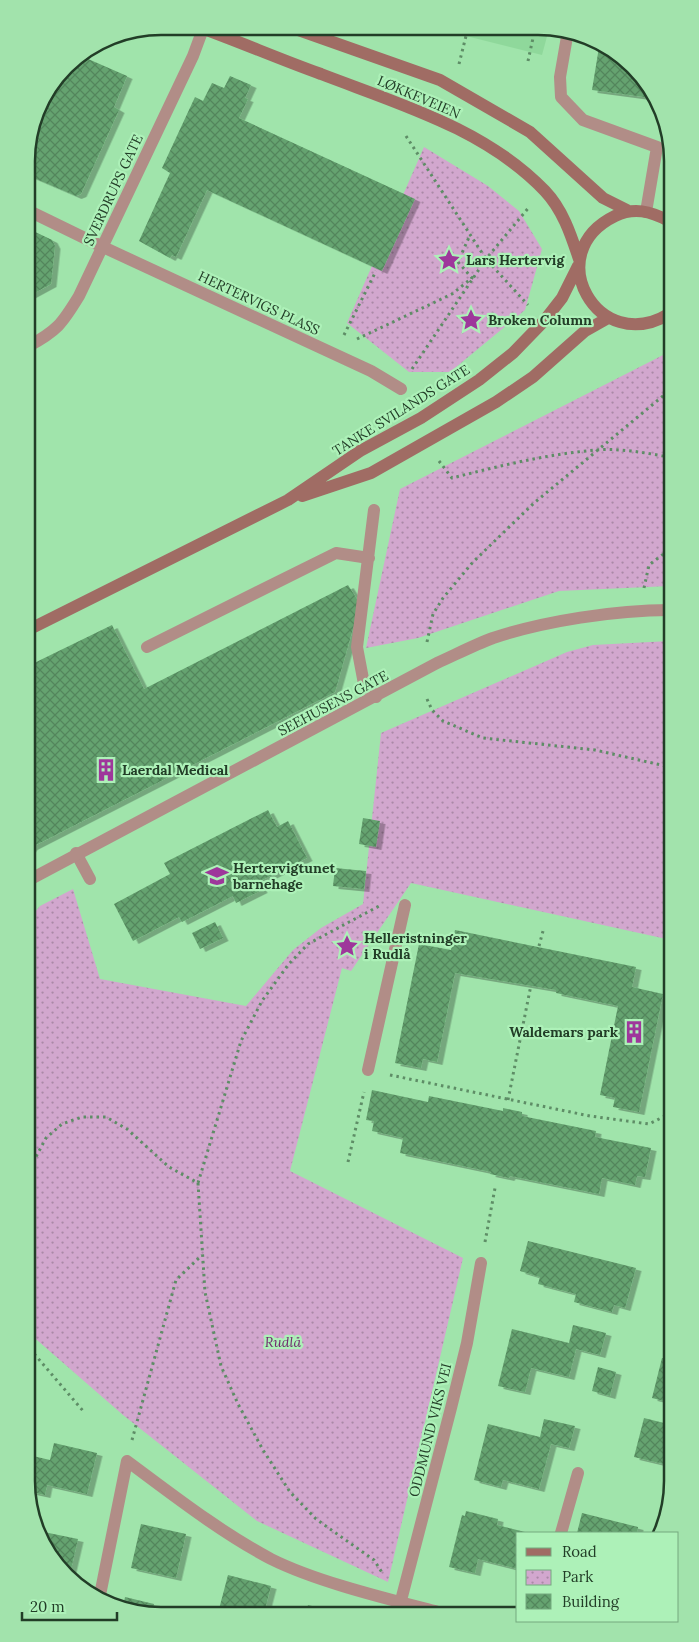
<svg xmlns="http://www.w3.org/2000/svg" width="699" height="1642" font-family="Lora,serif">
<defs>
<pattern id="park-dots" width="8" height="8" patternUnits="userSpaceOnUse" patternTransform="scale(1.25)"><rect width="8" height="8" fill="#d2a7ce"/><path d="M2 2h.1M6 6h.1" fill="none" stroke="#aa89a7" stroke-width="1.8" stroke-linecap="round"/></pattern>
<pattern id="building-cross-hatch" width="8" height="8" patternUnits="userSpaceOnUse" patternTransform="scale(1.25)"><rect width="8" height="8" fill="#65a370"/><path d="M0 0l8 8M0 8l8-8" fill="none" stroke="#53865c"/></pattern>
<filter id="shadow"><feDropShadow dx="5.5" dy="3" stdDeviation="0" flood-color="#0004"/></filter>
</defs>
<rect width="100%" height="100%" fill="#a0e4ab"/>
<!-- built -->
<path fill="#8fd89b" d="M434 28 549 29 542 55Z"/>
<!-- park -->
<path fill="url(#park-dots)" d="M424 147 488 186 519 211 542 249 525 310 450 372H409L347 323Z
M669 352 670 586 559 591 418 638 366 648 400 489Z
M670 641 671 940 411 883 351 971 342 968 290 1171 463 1258 388 1582 257 1521 123 1415 30 1334 29 919 40 906 73 889 100 979 246 1006 293 950 321 928 363 904 381 733 567 652 593 645Z"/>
<!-- building -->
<path fill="url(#building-cross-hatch)" filter="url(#shadow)" d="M599 47 633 65 652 98 592 90Z
M79 55 127 76 114 107 119 110 81 194 76 196 27 175V152L40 102 72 60Z
M230 76 251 85 245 98 248 99 239 118 415 199 382 271 207 190 176 257 172 255 170 258 139 241 170 173 162 168 195 97 203 101 212 83 224 88Z
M27 228 52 240 55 246 51 284 27 297Z
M348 585 360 604 335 692 32 847 29 851 28 666 112 625 144 689Z
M268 810 277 827 288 821 307 858 258 882 262 890 236 903 233 896 182 922 179 917 133 941 114 904 170 874 164 863Z
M363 818 380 821 376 847 359 844Z
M335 868 366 871 364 889 333 886Z
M215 922 223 938 200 949 192 933Z
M455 930 636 967 632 987 663 994 639 1112 613 1107 615 1098 600 1095 618 1006 556 993V990L455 973 437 1062 423 1059 421 1068 395 1063 419 944 451 950Z
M372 1090 428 1102 429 1096 503 1111V1108L522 1112V1116L596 1131 595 1137 651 1148 645 1177 637 1176 635 1185 602 1178 599 1194 510 1176 509 1178 490 1174 491 1172 400 1153 403 1138 372 1131 374 1121 366 1120Z
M528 1241 636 1268 625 1308 614 1305 612 1312 574 1302 576 1294 538 1284 540 1277 520 1271Z
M573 1325 606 1333 600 1355 576 1349 569 1377 531 1368 525 1392 498 1386 512 1329 569 1343Z
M662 1358 672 1361V1403L652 1398Z
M598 1367 616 1372 610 1396 592 1391Z
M644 1418 672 1425V1466L634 1457Z
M544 1419 575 1426 569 1448 551 1444 539 1489 503 1480 501 1487 474 1480 488 1424 540 1437Z
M54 1443 97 1453 87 1494 47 1485 45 1495 31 1492 33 1456 50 1460Z
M466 1511 498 1519 497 1525 529 1533H518V1569L478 1559 475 1573 449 1567 462 1515 465 1516Z
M582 1513 638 1527 637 1533H577Z
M141 1524 186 1534 176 1578 131 1568Z
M39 1531 78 1539 69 1578 66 1577Z
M228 1575 271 1586 264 1613H218Z
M125 1597 154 1604 151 1613H135L123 1607Z
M308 1605 337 1612H306Z"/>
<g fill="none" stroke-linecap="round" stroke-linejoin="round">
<!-- path -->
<path stroke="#5e8d66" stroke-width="3" stroke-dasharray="2.5 4" stroke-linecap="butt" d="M392 28 393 29
M528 61 535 29
M459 64 468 28
M406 136 486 259 528 305
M344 335 376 271
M357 339 452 294 472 278 458 262 470 235
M412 369 486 259 530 206
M439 461 452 478C499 466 548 454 596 450 620 448 646 453 669 457
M644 588 649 565 670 549
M427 642 433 614 443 598 473 562 534 503 669 391
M427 699 432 710 443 721 483 738 595 750 670 767
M539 946 543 931
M390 1075 590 1116 649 1124 671 1113
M508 1100 531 985
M348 1162 364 1092
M30 1168 46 1138 62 1124 82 1117H106L127 1129 169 1167 198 1183 241 1041 262 1001 288 965 308 944 381 905
M198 1183 205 1292 221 1366 238 1404 263 1450 290 1492 316 1519 374 1560 383 1574
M485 1242 495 1188
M30 1349 84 1412
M132 1440 176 1280 202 1255"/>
<!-- lane -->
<path stroke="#b18d87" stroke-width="12" d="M568 31 560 77 561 97 583 120 657 147 646 212
M27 210 103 247
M374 510 357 647 364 684 376 697
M147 647 336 553 369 558
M76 853 90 879
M368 1070 405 905
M561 1533 578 1473"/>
<!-- street -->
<path stroke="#b18d87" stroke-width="12" d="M103 247 371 371 401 389
M27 347C57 331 62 324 79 296L193 56 203 29
M29 880 437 663C455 655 474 645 493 638 544 621 616 610 670 610
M100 1595 127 1461C173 1495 220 1532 271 1559 317 1582 388 1599 438 1612
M398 1612 451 1408 467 1343 481 1263"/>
<!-- secondary -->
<path stroke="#a06c64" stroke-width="12" d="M196 26C238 41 279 59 321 74 399 104 486 129 545 191 563 210 571 235 579 259
M290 27 440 80 530 132 603 198 627 210
M669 221C650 211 634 207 615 216 539 253 598 357 669 314
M302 496 371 473 496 402 533 377 585 331 608 318
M28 630 288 500 360 451 421 418 479 380 513 353 544 321 562 298 578 266"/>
</g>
<!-- icons -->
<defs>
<symbol id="sight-bare" viewBox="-9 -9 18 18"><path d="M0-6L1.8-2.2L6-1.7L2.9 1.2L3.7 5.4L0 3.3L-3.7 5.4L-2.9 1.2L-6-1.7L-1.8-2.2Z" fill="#9e379b" stroke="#adf1b8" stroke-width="2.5" paint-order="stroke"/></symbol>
<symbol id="building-bare" viewBox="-9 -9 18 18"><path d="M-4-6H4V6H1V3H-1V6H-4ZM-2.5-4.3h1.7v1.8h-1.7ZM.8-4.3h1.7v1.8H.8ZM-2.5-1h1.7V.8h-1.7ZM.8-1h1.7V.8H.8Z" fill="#9e379b" stroke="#adf1b8" stroke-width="2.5" paint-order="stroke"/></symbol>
<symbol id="school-bare" viewBox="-9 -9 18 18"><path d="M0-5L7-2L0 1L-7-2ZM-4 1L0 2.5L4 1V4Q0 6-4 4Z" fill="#9e379b" stroke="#adf1b8" stroke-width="2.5" paint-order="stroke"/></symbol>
</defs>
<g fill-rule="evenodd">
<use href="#sight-bare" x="433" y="244" width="32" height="32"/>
<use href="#sight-bare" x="455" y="304" width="32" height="32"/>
<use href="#building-bare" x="90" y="754" width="32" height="32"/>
<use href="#school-bare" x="201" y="860" width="32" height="32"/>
<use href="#sight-bare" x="331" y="930" width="32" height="32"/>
<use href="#building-bare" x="618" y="1016" width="32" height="32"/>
</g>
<g text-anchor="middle" stroke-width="4.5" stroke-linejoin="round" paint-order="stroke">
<!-- street labels -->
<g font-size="14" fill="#223d27" stroke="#adf1b8">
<text transform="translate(419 97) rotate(23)" y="5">LØKKEVEIEN</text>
<text transform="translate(113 190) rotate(-65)" y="5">SVERDRUPS GATE</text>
<text transform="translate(259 303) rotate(25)" y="5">HERTERVIGS PLASS</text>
<text transform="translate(401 410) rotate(-32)" y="5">TANKE SVILANDS GATE</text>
<text transform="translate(333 703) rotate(-28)" y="5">SEEHUSENS GATE</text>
<text transform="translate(430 1430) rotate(-76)" y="5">ODDMUND VIKS VEI</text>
</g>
<!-- poi labels -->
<g font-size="14" font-weight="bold" fill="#223d27" stroke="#adf1b8" text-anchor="start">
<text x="466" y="265">Lars Hertervig</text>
<text x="488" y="325">Broken Column</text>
<text x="122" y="775">Laerdal Medical</text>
<text x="233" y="873">Hertervigtunet<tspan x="233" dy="16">barnehage</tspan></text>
<text x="364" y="943">Helleristninger<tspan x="364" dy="16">i Rudlå</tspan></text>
<text x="618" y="1037" text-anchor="end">Waldemars park</text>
</g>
<!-- park labels -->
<g font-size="14" font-style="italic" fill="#702b6e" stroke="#adf1b8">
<text x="283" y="1347">Rudlå</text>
</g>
</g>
<!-- crop -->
<path d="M0 0H699V1642H0ZM161 35H538A126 126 0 0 1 664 161V1481A126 126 0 0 1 538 1607H161A126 126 0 0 1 35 1481V161A126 126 0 0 1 161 35Z" fill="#a2e3ac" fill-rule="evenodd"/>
<path fill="none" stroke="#223d27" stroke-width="2.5" d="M161 35H538A126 126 0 0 1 664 161V1481A126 126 0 0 1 538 1607H161A126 126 0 0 1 35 1481V161A126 126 0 0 1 161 35Z"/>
<!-- legend -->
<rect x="516" y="1532" width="162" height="90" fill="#adf1b8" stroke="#75a97e"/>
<rect x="526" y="1548" width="25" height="8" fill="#a06c64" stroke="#75a97e"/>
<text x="562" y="1557" font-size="15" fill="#223d27">Road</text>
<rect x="526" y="1570" width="25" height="15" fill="url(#park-dots)" stroke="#75a97e"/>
<text x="562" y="1582" font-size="15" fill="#223d27">Park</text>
<rect x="526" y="1594" width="25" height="15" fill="url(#building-cross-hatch)" stroke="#75a97e"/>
<text x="562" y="1607" font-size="15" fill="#223d27">Building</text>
<!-- scale -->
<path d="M22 1612v8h95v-8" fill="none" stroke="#223d27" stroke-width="2.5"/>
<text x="30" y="1612" font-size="15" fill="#223d27" stroke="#adf1b8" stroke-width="4" paint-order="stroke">20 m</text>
</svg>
